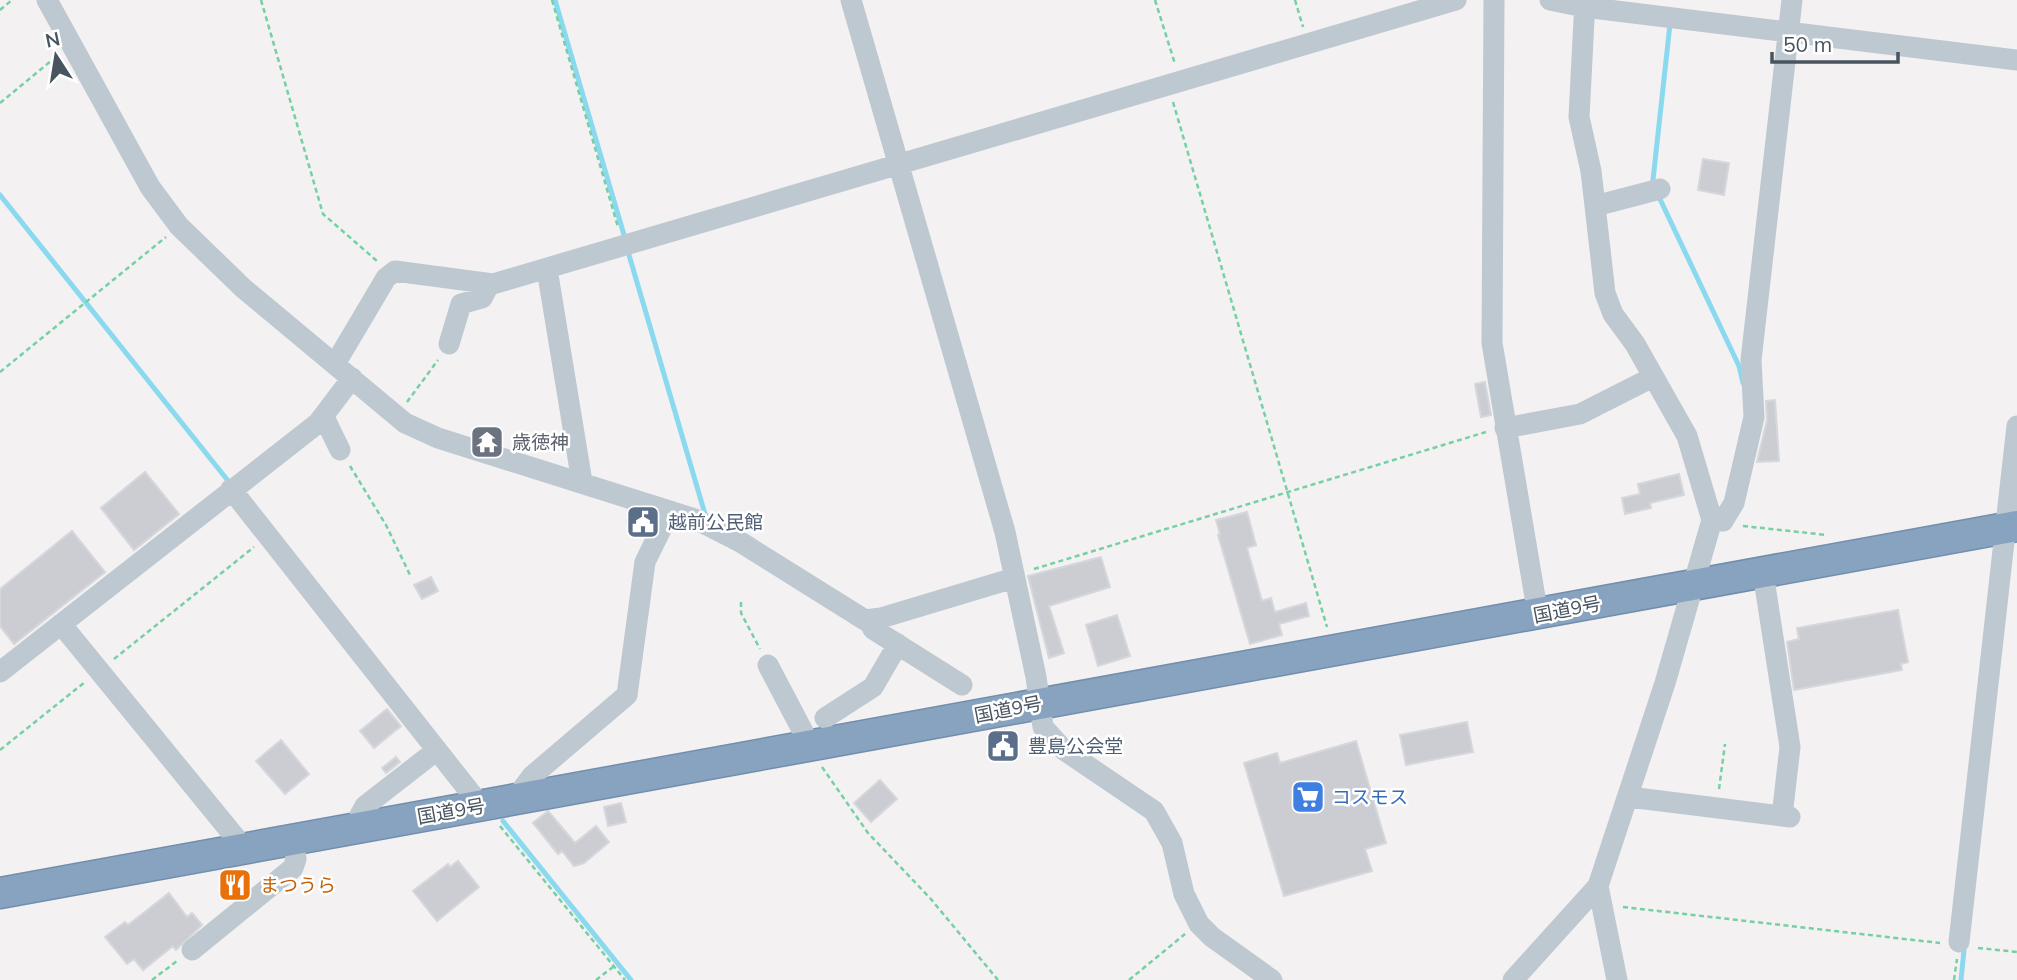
<svg xmlns="http://www.w3.org/2000/svg" width="2017" height="980" font-family="Mulish,'Noto Sans JP',sans-serif">
<rect width="100%" height="100%" fill="#f3f1f1"/>
<g fill="none" stroke-linecap="round" stroke-linejoin="round">
<!-- stream -->
<path stroke="#8bd9ef" stroke-width="5" d="M555 0 624 235
M1653 180 1670 24
M0 195 229 482
M1659 197 1739 366 1743 383
M629 255 705 514
M503 821 631 980
M1961 980 1964 950"/>
</g>
<!-- building -->
<path fill="#cbcdd3" stroke="#d5d7dc" stroke-width="2" d="M1703 159 1729 163 1724 195 1698 190Z
M1485 382 1491 415 1481 417 1475 384Z
M1775 400 1779 461 1757 462 1767 420 1766 401Z
M145 472 179 514 134 550 101 508Z
M1679 474 1684 495 1650 503 1651 508 1625 514 1622 498 1640 494 1638 484Z
M1247 512 1256 545 1247 548 1262 601 1271 598 1275 612 1306 603 1309 616 1279 624 1282 635 1250 644 1218 535 1220 534 1216 520Z
M631 513 651 519 646 531 627 521Z
M72 531 105 572 14 644 0 626V589Z
M1101 557 1110 587 1049 606 1064 653 1049 658 1028 576Z
M431 577 438 591 422 599 414 585Z
M1898 610 1908 662 1901 664 1902 670 1794 690 1787 642 1799 639 1797 628Z
M1117 615 1130 656 1098 666 1086 625Z
M387 709 401 726 374 748 360 731Z
M1467 722 1473 752 1406 765 1400 735Z
M1005 730 1017 738 1001 761 989 753Z
M281 740 309 774 285 794 256 761Z
M1356 741 1386 843 1365 849 1372 871 1284 896 1244 763 1277 753 1280 763Z
M396 757 400 762 386 773 382 768Z
M880 780 897 799 871 822 854 803Z
M621 803 626 822 608 826 604 807Z
M548 811 575 843 596 826 609 842 584 863 574 866 562 851 558 854 533 823Z
M458 861 479 887 437 921 413 891 448 864 450 867Z
M169 893 187 917 192 913 202 925 176 950 173 946 143 970 134 959 127 964 105 937 125 922 128 925Z"/>
<g fill="none" stroke-linecap="round" stroke-linejoin="round">
<defs>
<path id="highway" d="M0 893 2017 526"/>
</defs>
<!-- highway casing -->
<use href="#highway" stroke="#728eac" stroke-width="33"/>
<!-- path -->
<path stroke="#75d0a4" stroke-width="2.5" stroke-dasharray="5 3.5" stroke-linecap="butt" d="M261 0 323 214 377 261
M552 0 618 227
M1155 0 1175 64
M1295 0 1303 27
M0 10 12 0
M1173 102 1327 627
M0 103 57 56
M0 372 166 237
M407 402 438 360
M350 466 386 525 411 577
M1743 526 1827 535
M1034 569 1486 432
M741 602V613L760 649
M114 659 254 547
M0 750 85 682
M822 767 868 833 930 898 998 980
M1719 789 1725 744
M500 826 625 980
M1623 907 1940 943
M1978 948 2017 952
M152 980 177 961
M596 980 613 967
M1129 980 1185 934
M1954 980 1957 959"/>
<!-- minor -->
<path stroke="#bec8d0" stroke-width="21" d="M47 0 150 187 179 226 243 288 405 423 438 438 695 519 742 543 865 620 881 618 1014 578
M851 0 1005 532 1036 677 1043 727 1064 750 1154 811 1172 843 1184 894 1199 924 1212 937 1272 980
M1494 0 1492 343 1538 615
M1550 0 1584 7 2017 60
M1595 206 1660 189
M547 269 582 482
M449 344 461 304 482 298 489 285
M335 364 386 278 395 271 493 284 1456 0
M324 417 340 450
M1505 428 1580 414 1653 377
M231 489 481 806
M1712 520 1723 521 1734 503 1754 417 1751 360 1792 0
M1763 573 1790 747 1782 816
M869 621 873 629 962 685
M61 624 244 848
M768 665 810 745
M0 672 318 423 352 378
M825 718 873 687 898 644
M1629 797 1790 817
M524 798 523 788 532 776 627 695 645 562 670 511
M360 827V815L365 806 437 750
M1598 886 1617 980
M1959 942 2017 426
M192 950 293 868 296 859 293 839
M1513 980 1598 886 1665 683 1712 520 1687 436 1635 344 1613 314 1605 293 1591 171 1579 117 1585 0"/>
<!-- highway -->
<use href="#highway" stroke="#87a3c0" stroke-width="30"/>
</g>
<!-- icons -->
<defs>
<symbol id="temple-square" viewBox="-11 -11 22 22"><rect x="-9" y="-9" width="18" height="18" rx="4" fill="#6b7280" stroke="#fff"/><path d="M0-6L5-2H3V0L6.5 2.5H4V6H1.5V3h-3V6H-4V2.5H-6.5L-3 0V-2H-5Z" fill="#fff"/></symbol>
<symbol id="civic-square" viewBox="-11 -11 22 22"><rect x="-9" y="-9" width="18" height="18" rx="4" fill="#5c6f8a" stroke="#fff"/><path d="M-.6-6.5H3V-4.5H.6V-3L4-1V1h2V6H-6V1h2V-1L-.6-3ZM-1.2 2.5V6h2.4V2.5Z" fill="#fff"/></symbol>
<symbol id="supermarket-square" viewBox="-11 -11 22 22"><rect x="-9" y="-9" width="18" height="18" rx="4" fill="#3f7fe0" stroke="#fff"/><path d="M-6-5.5h2.5l.6 2H6L4.5 2H-2.5L-4.4-4H-6ZM-1.5 3.2a1.3 1.3 0 1 0 .1 0ZM3 3.2a1.3 1.3 0 1 0 .1 0Z" fill="#fff"/></symbol>
<symbol id="restaurant-square" viewBox="-11 -11 22 22"><rect x="-9" y="-9" width="18" height="18" rx="4" fill="#e8710a" stroke="#fff"/><path d="M-5-6h1v4h1v-4h1v4h1v-4h1v5L-1.5 .5V6h-2V.5L-5-1ZM5-6V6H3V1.5H1.5Q1.5-4 5-6Z" fill="#fff"/></symbol>
</defs>
<g fill-rule="evenodd">
<use href="#temple-square" x="468" y="423" width="38" height="38"/>
<use href="#civic-square" x="624" y="503" width="38" height="38"/>
<use href="#civic-square" x="984" y="727" width="38" height="38"/>
<use href="#supermarket-square" x="1289" y="778" width="38" height="38"/>
<use href="#restaurant-square" x="216" y="866" width="38" height="38"/>
</g>
<g text-anchor="middle" stroke-width="5" stroke-linejoin="round" paint-order="stroke">
<!-- worship labels -->
<g font-size="19" fill="#5b616d" stroke="#fff" text-anchor="start">
<text x="512" y="449">歳徳神</text>
</g>
<!-- service labels -->
<g font-size="19" fill="#4e5e75" stroke="#fff" text-anchor="start">
<text x="668" y="529">越前公民館</text>
<text x="1028" y="753">豊島公会堂</text>
</g>
<!-- street labels -->
<g font-size="19" fill="#48545f" stroke="#fff">
<text transform="translate(1567 609) rotate(-11)" y="7">国道9号</text>
<text transform="translate(1008 709) rotate(-11)" y="7">国道9号</text>
<text transform="translate(451 811) rotate(-10)" y="7">国道9号</text>
</g>
<!-- shop labels -->
<g font-size="19" fill="#366cbe" stroke="#fff" text-anchor="start">
<text x="1332" y="804">コスモス</text>
</g>
<!-- food labels -->
<g font-size="19" fill="#c56008" stroke="#fff" text-anchor="start">
<text x="260" y="892">まつうら</text>
</g>
</g>
<!-- north arrow -->
<g transform="translate(56 56) rotate(348)" stroke="#ffffff" stroke-width="5" paint-order="stroke">
<path d="M0-5L12 26L0 18L-12 26Z" fill="#48545f"/>
<text y="-10" font-size="19" font-weight="bold" text-anchor="middle" fill="#48545f">N</text>
</g>
<!-- scale -->
<path d="M1772 52v10h126v-10" fill="none" stroke="#48545f" stroke-width="3.5"/>
<text x="1783" y="52" font-size="21" fill="#48545f" stroke="#ffffff" stroke-width="5" paint-order="stroke">50 m</text>
</svg>
